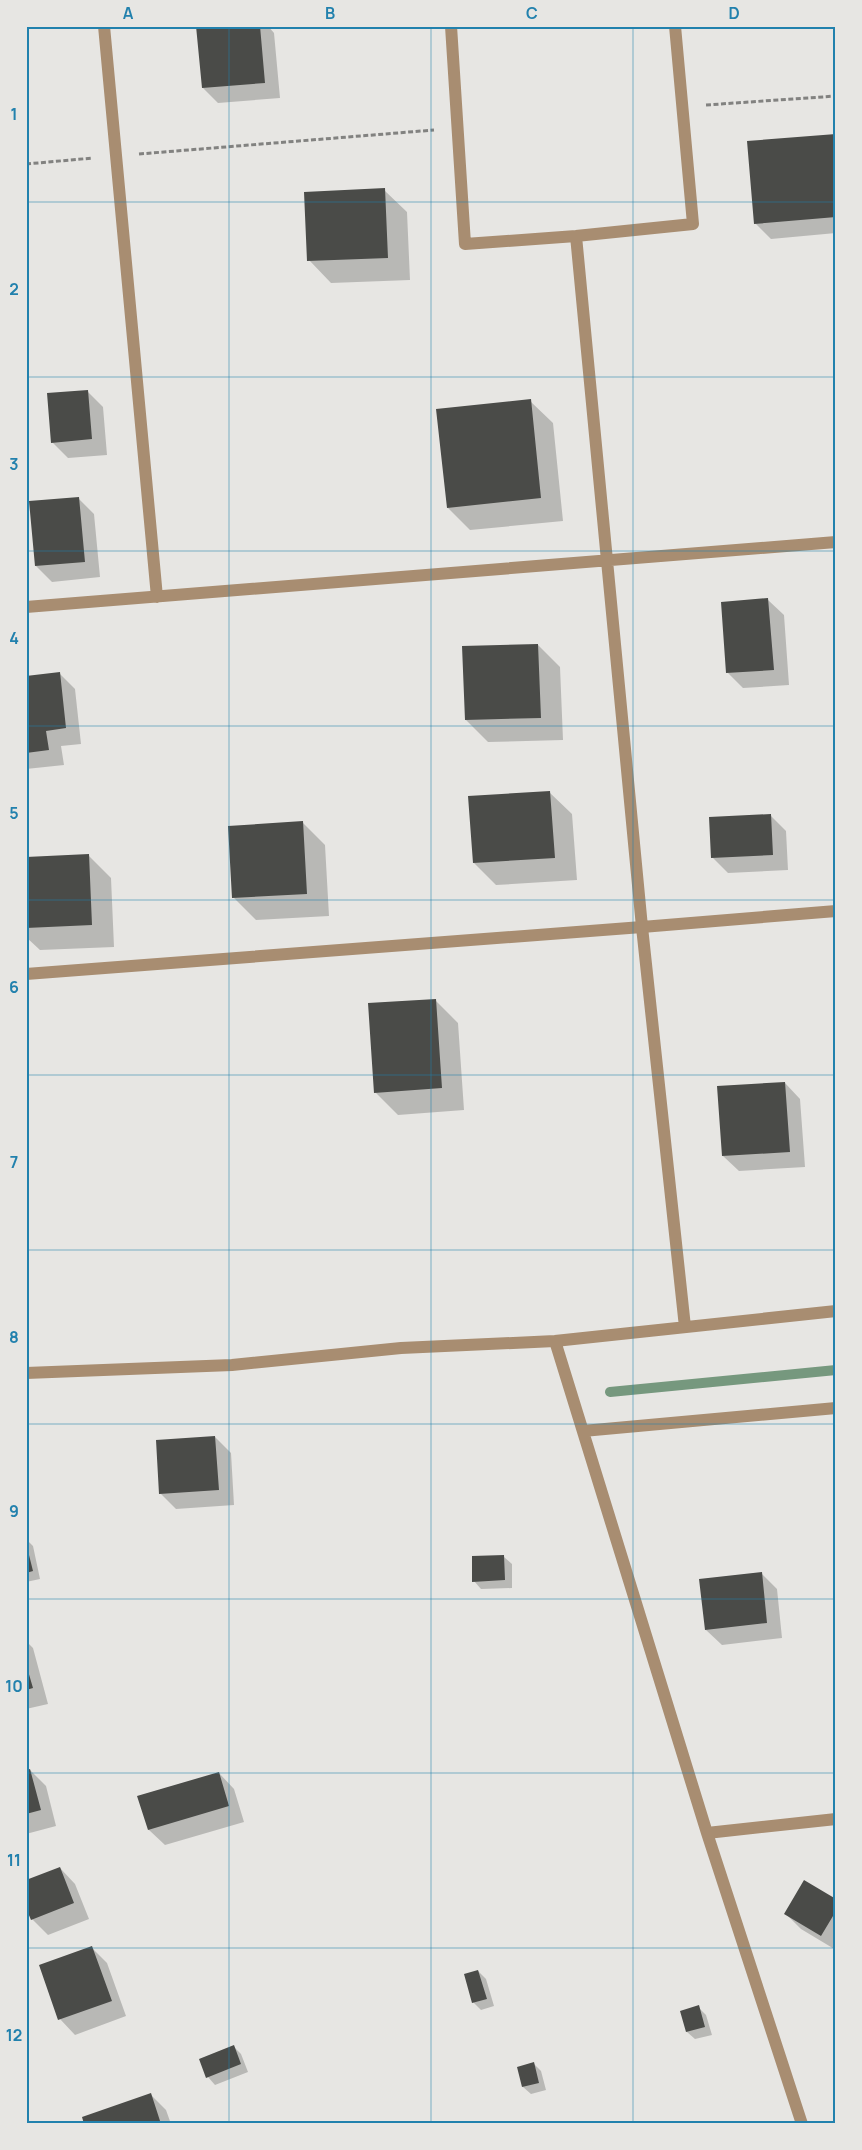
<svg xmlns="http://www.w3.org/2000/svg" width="862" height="2150" font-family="Manrope,sans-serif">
<rect width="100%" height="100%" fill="#e7e6e3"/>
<!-- shadow -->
<path fill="#0003" d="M197 26H268L274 33 280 98 218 103 203 88Z
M836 135V233L771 239 755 223Z
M384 190 407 212 410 280 331 283 309 260Z
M87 391 103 407 107 455 68 458 52 442Z
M530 401 553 423 563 521 470 530 448 508Z
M78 498 94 514 100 577 52 582 36 566Z
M768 600 784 615 789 685 743 688 728 673Z
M538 645 560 667 563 740 488 742 466 720Z
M59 673 75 689 81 744 61 746 64 765 26 769V677Z
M549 792 572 814 577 880 496 885 474 863Z
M770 815 786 831 788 870 728 873 712 857Z
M302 822 325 845 329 916 256 920 234 898Z
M88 855 111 878 114 947 40 950 26 937V858Z
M435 1000 458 1023 464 1110 398 1115 375 1092Z
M785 1083 800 1099 805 1167 739 1171 723 1156Z
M215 1437 231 1453 234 1505 176 1509 160 1493Z
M26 1539 33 1546 40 1579 26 1582Z
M504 1557 512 1564V1588L481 1589 474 1581Z
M761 1573 777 1589 782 1638 722 1645 706 1630Z
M26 1641 33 1648 48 1704 26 1709Z
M30 1770 46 1786 56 1826 26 1834V1771Z
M219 1773 234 1789 244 1822 165 1845 149 1830 139 1796Z
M60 1868 75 1884 89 1919 48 1935 32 1919Z
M836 1901V1950L801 1929 786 1914Z
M91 1947 107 1963 126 2016 75 2035 60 2019Z
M478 1971 486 1979 494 2006 481 2010 473 2002Z
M698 2007 706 2015 712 2035 695 2039 687 2032 682 2011Z
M233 2046 241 2054 248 2072 215 2085 208 2077Z
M533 2063 541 2071 546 2090 531 2094 523 2087Z
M150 2094 166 2110 171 2124H85Z"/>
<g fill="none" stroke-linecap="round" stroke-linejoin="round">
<!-- stream -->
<path stroke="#76987e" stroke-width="10" d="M610 1392 836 1370"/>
</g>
<!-- building -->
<path fill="#4a4b48" d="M196 26H260L265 83 202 88Z
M836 134V217L754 224 747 141Z
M385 188 388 258 307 261 304 192Z
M88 390 92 439 51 443 47 393Z
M531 399 541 498 447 508 436 409Z
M79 497 85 562 35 566 29 501Z
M768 598 774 670 726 673 721 602Z
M538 644 541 718 465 720 462 646Z
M60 672 66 728 46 731 49 750 26 753V676Z
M550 791 555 858 473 863 468 796Z
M771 814 773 855 711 858 709 817Z
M303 821 307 894 232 898 228 826Z
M89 854 92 925 26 928V857Z
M436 999 442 1088 374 1093 368 1003Z
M785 1082 790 1152 722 1156 717 1086Z
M215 1436 219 1490 159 1494 156 1440Z
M26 1543 33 1571 26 1573Z
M504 1555 505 1580 472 1582V1556Z
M762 1572 767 1623 705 1630 699 1579Z
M26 1664 33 1688 26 1690Z
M30 1769 41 1810 26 1814V1770Z
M219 1772 229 1806 148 1830 137 1796Z
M60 1867 74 1903 31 1920 26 1908V1880Z
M804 1880 836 1899V1911L821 1936 784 1914Z
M92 1946 112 2001 58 2020 39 1965Z
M478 1970 487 1999 472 2003 464 1974Z
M699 2005 705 2027 686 2032 680 2011Z
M234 2045 241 2064 206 2078 199 2059Z
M534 2062 539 2083 522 2087 517 2067Z
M151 2093 161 2124H84L82 2117Z"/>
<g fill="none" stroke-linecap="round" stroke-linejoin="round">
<!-- path -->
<path stroke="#828280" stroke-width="3" stroke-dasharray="5 2.5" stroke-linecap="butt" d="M706 105 836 96
M139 154 434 130
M26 164 93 158"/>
<!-- lane -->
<path stroke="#a88d71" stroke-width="12" d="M104 26 157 597
M451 26 465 244 576 236 693 224 675 26
M26 607 836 542
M26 974 642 927 576 236
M685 1327 642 927 836 911
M555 1341 707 1833 802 2124
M26 1373 232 1365 401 1348 555 1341 836 1311
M583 1431 836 1408
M707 1833 836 1819"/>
</g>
<!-- grid -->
<path fill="none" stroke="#2281ad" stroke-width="1" stroke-opacity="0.55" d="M229 26V2124M431 26V2124M633 26V2124M26 202H836M26 377H836M26 551H836M26 726H836M26 900H836M26 1075H836M26 1250H836M26 1424H836M26 1599H836M26 1773H836M26 1948H836"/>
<!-- border -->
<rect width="862" height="2150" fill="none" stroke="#e7e6e3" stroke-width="55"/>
<rect x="28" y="28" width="806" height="2094" fill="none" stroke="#2281ad" stroke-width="2"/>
<g font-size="16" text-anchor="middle" font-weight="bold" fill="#2281ad">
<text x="128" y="19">A</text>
<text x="330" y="19">B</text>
<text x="532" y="19">C</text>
<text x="734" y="19">D</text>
<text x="14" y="120">1</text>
<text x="14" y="295">2</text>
<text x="14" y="470">3</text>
<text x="14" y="644">4</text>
<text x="14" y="819">5</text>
<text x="14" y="993">6</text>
<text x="14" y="1168">7</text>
<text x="14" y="1343">8</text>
<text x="14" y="1517">9</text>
<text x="14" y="1692">10</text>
<text x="14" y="1866">11</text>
<text x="14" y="2041">12</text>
</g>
</svg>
